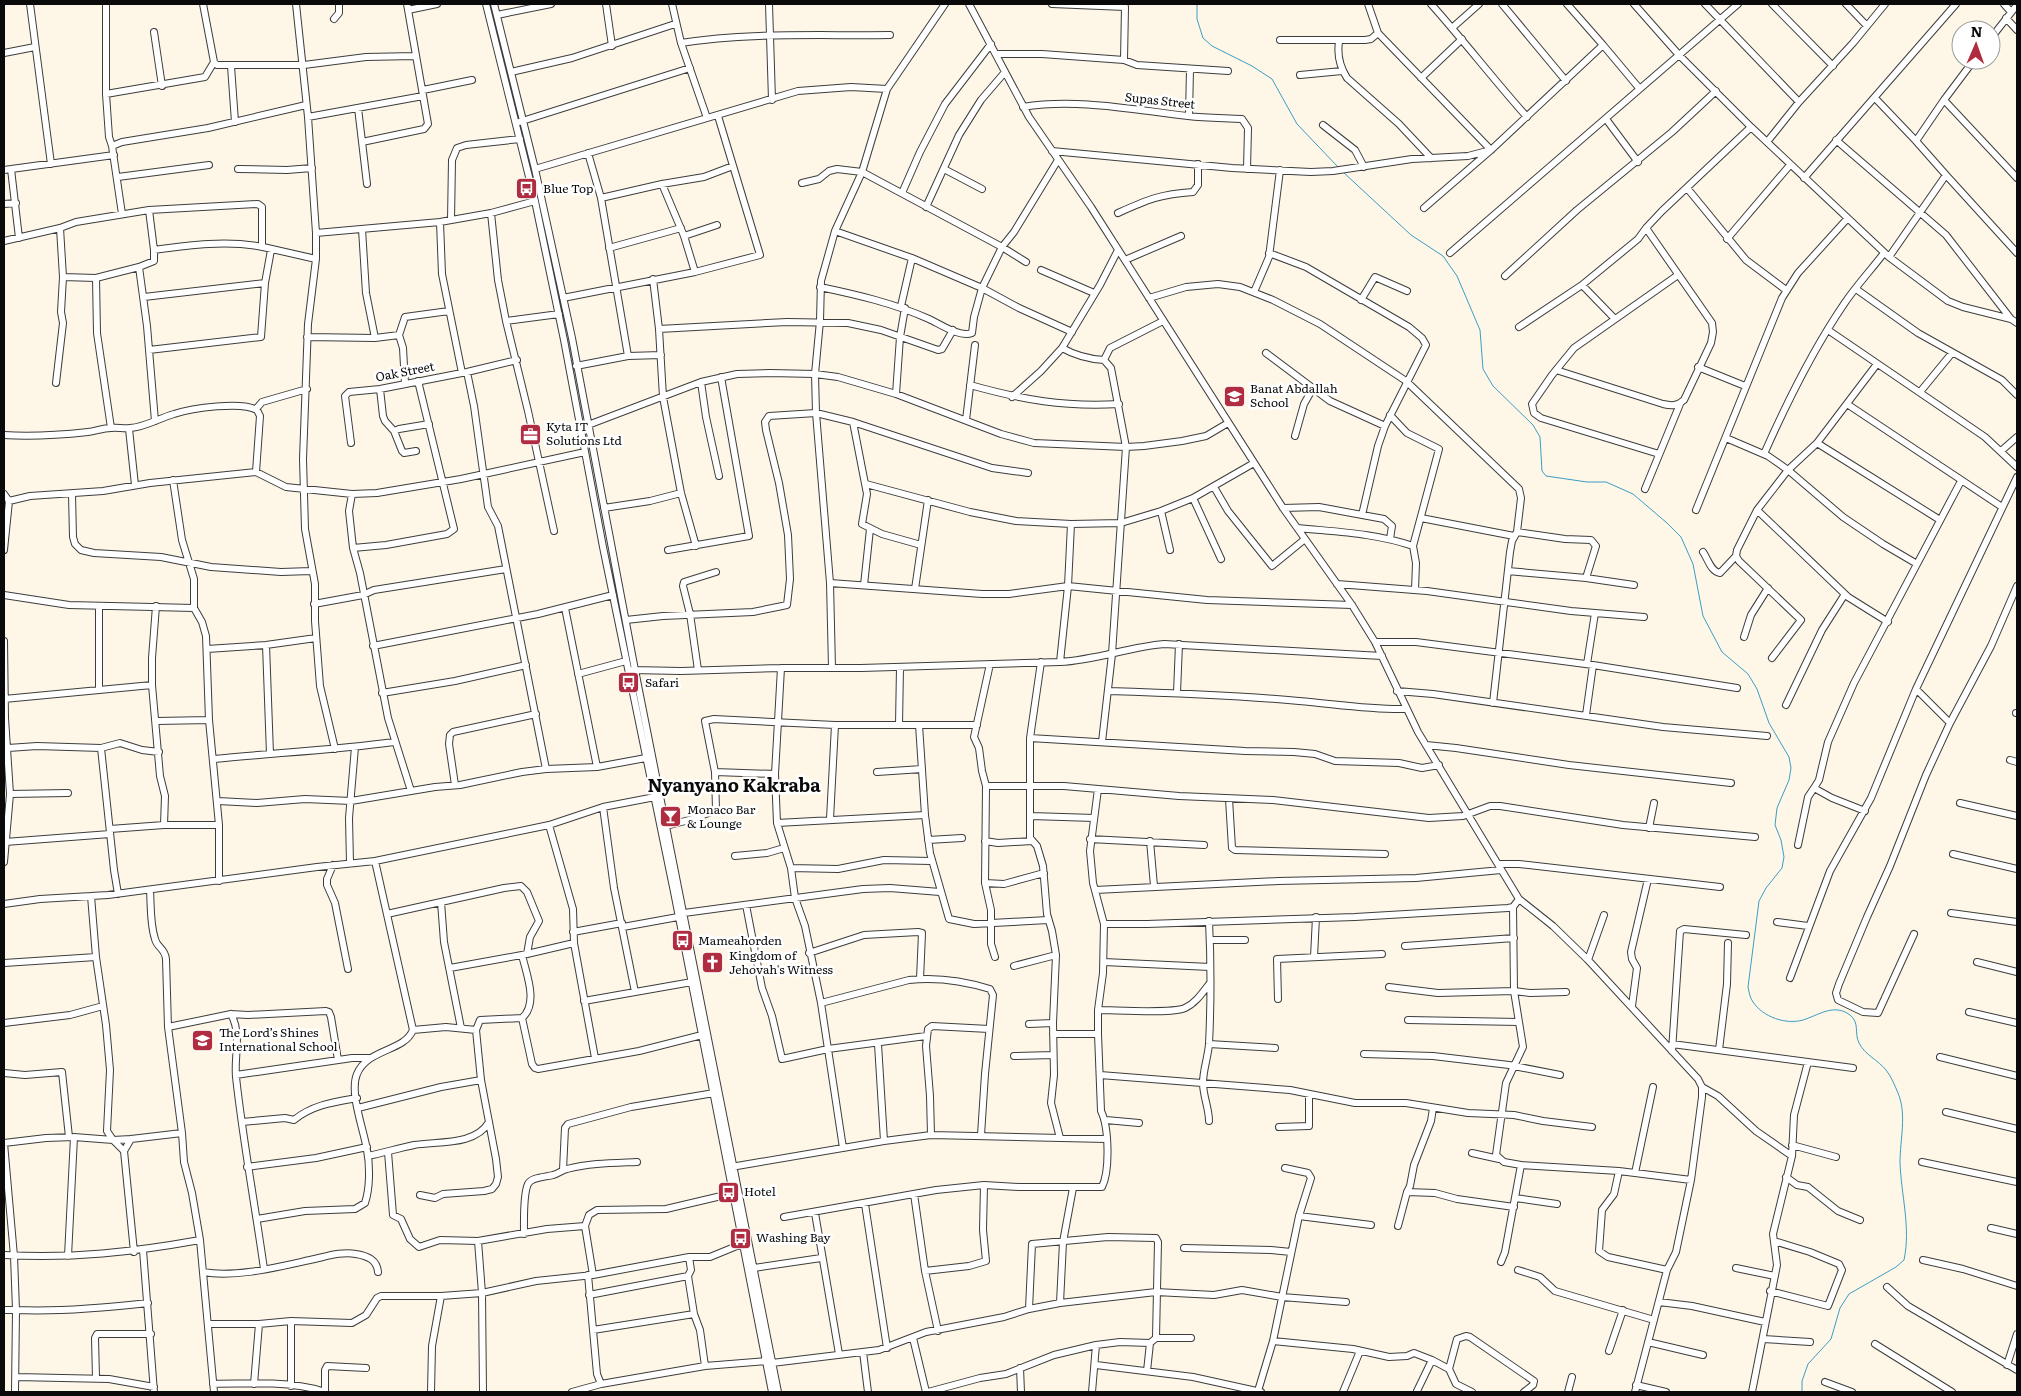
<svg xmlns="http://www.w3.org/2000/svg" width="2021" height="1396" font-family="Literata,serif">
<rect width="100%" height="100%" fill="#fef7e8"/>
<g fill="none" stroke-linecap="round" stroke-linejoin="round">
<!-- stream -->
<path stroke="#3c9cc4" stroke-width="1" d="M1197 4V19L1203 38 1212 46 1252 66 1272 79 1297 124 1338 167
M1343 172 1411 235 1443 256 1457 276 1480 330 1483 369 1493 386 1533 425 1540 437 1542 471 1546 476 1587 482H1606L1633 494 1667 523 1681 537 1693 564 1703 616 1722 652 1748 674 1757 689 1769 723 1789 757 1791 768 1789 780 1777 808 1775 825 1781 840 1784 857 1782 868 1766 888 1759 901 1748 987C1749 992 1750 998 1753 1002 1763 1017 1786 1025 1803 1020 1819 1015 1834 1003 1850 1015 1860 1023 1854 1033 1859 1043 1865 1055 1878 1060 1886 1070 1891 1076 1895 1086 1898 1093 1907 1114 1900 1140 1900 1162 1901 1195 1911 1227 1904 1260L1896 1267 1849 1294 1840 1308 1831 1339 1808 1364 1802 1381V1392"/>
<defs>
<path id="minor" d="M30 4 51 164
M106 4V94L109 137 112 146
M203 4 214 62 217 65H304L366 57 415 56
M296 4 308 117 316 233V259L308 324 303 459 305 529 315 584V621L320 686 335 749
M486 4 535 201 564 340 603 547 674 892 772 1392
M494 4 535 169 572 338 635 670 778 1392
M606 4 612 46
M672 4 681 43 707 118
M769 4 772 100
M969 4 1029 117 1091 207 1283 508 1352 605 1375 642 1418 732 1519 899 1553 926 1588 960 1698 1079 1702 1087V1097L1691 1180 1676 1252 1667 1270 1635 1392
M1052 4 1125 7 1124 60
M1431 4C1464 41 1494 80 1527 117
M1502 4 1566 81
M1567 4 1603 45
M1634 4 1679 55 1751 127 1889 257 1948 301 1963 307 2011 319 2017 323
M1705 4 1799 102
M1772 4 1833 66
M1846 4 1867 26
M2004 4 2011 12
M408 10 437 4
M497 15 551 4
M2006 18 2017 30
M334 19 339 13V4
M1452 28 1479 4
M154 32 162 86
M1991 38 2017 5
M1280 40H1365L1371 39 1378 33 1368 4
M1339 42C1337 55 1340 67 1347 78L1399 124 1431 158
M681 43C749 32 821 36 890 35
M4 53 35 47
M996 54H1042L1124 60 1137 65 1228 71
M231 66 235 122
M511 72 572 58 675 24
M1300 75 1342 71
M1421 78 1462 39
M423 90 472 80
M106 94 205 77 214 62
M1875 98 1916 141 1946 175
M1944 100 2017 178
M1023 107C1077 98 1134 110 1188 116 1206 118 1224 118 1242 119L1248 128 1247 169
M358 108 367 184
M1189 116 1190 69
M308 117 423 96
M1606 119 1638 162
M519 122 690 68
M1323 125 1355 150 1364 167
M1836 140 1946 235 2011 319
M1916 141 1944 100 1974 60
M362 142 424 129 428 124 407 4
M1767 142 1799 102 1853 43 1885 4
M1052 151 1232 168 1311 172 1333 171 1412 159 1468 156 1491 150 1378 33
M588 153 601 198 628 356
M11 169 19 238
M238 169 287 170 312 168
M535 169 798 91 851 87 887 89
M944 169 982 189
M4 170 114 155
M118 177 209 165
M1804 178 1956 4
M802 183 819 179 829 171 837 169 862 172 1002 247 1026 262
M662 184 684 236 695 272
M1687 188 1746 260 1786 290
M902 193 920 152 945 104 991 44
M601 198 662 184 704 177 733 166
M4 204 16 203
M926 207 959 135 981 100 1005 72
M1424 208 1491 150 1603 45 1639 88
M491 213 498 280 506 321 528 411 554 531
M1118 213C1147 200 1160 194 1193 192L1198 185V164
M122 214 112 146 122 142 208 128 306 105
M451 220 452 160 457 148 466 145 520 139
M440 222 442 274 462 373
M362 229 366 293 375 338
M835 231 912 258 982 288 1019 308 1072 332
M316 233 440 222 491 213 535 201
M684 236 717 225
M1727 239 1790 165
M4 241 60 228 76 222 149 210 258 204 262 207V247
M609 248 681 228
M154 250C190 245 227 240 263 247 280 251 298 255 316 259
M1269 253 1306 267 1409 327 1422 338 1426 345 1385 426 1378 446 1362 515
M1450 253 1738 4
M1889 257 1946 175 2017 253
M1125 260 1181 236
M139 267 147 326 155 421
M1041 270 1094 293
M1505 276 1577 210 1672 132 1716 91
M63 277 96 278 139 267 154 261V250L149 210
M96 278 97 333 111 428
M653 279 659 329 663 397 681 493 696 546
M1582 285 1615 319
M820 287C858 295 893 303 929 319 940 324 960 338 972 333L974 317 982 288 1002 247 1014 232 1058 160
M1856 289 1918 333 2002 380 2017 395
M1254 292 1269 257 1280 170
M144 297 265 283
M563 298 695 272 760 255 718 116
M1149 298 1186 287 1218 284 1240 287 1273 300 1320 324 1406 381 1519 489 1521 498 1517 532
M1361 300 1375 277 1407 291
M901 306 912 258
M506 321 559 314
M1519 327 1582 285 1638 239 1646 228 1662 211 1751 127
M659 329 787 322 848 323 881 330 938 350 942 349 953 330
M1828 330 1985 437 2017 467
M399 335 403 348 405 384
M307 337 375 338 399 335 405 317 449 311
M1062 348C1076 356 1088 359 1104 360L1111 368 1126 447 1112 654 1102 742
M149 350 261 337 265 283 271 250
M1266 353 1330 401 1385 426
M1104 360 1110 348 1163 321
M576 366 628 356 661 355
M1698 367 1745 386
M1556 370 1663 404C1672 406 1677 406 1684 400L1711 343 1713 332 1712 323 1646 228
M467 372 474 406 488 507 498 526 546 769
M701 382 706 417 719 476
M56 383 63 323 61 312 63 277 60 228
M970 385C1024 400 1063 407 1119 404
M380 389 383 416 385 421 394 431 402 451 404 453 416 451
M1920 392 1952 353
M896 394 900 337 905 308
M1012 397 1041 371 1062 348 1100 285 1118 250
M1847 404 2002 507
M256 409 262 402 307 389
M1390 415 1407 433 1439 449 1413 546
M966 420 975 345
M853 422 867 494 862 524 882 534 921 545
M588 425 701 382 737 374 770 373 815 374 838 377 896 394 1001 434 1034 443 1126 447 1144 446 1182 441 1206 436 1228 423
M129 429 135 485
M394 431 399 429 429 424
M4 435C32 437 60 435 88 432 96 431 103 428 111 428 117 427 124 429 130 428 146 427 159 418 174 414 192 408 242 401 257 410L260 416 256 472
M1295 436 1304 404 1313 388
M1726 438 1768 456 1788 470 1843 517 1883 544 1917 564
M351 443 345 396 349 392 380 389 467 372 517 360
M1817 443 1940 520
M2001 451 2017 437
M1659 454 1541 418 1534 413 1532 404 1552 375 1574 348 1678 275
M1764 454C1787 402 1812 351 1844 304 1856 286 1871 270 1884 253
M173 480 182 540 194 579V608L202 622 206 636 209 720 219 825V881
M866 484 970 512 1016 521 1071 524 1121 523 1161 511 1193 498 1254 463
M1214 487 1228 511 1272 566 1305 539
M1645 489 1680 404
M4 494 9 501 4 550
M72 494 73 537 75 544 81 550 94 553 161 557 211 567 281 572 311 571
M352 494 349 511 353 548 360 573 388 718 411 791
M1193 498 1221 559
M9 501 30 496 103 491 150 483 256 472 286 487 352 494 377 493 461 479 585 452
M604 508 650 501 681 493
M1283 508 1319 507 1384 519 1392 526 1390 539
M1696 510 1782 298 1798 273 1847 219
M1757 510 1848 597 1888 622
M1161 511 1170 550
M1421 518 1514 536
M1298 528C1337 532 1375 533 1413 546L1416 563 1415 590
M353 548 386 545 447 534 454 529 418 381
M668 550 749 536 721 377
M1703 552C1708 559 1711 572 1720 573L1736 556
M1508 571 1586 578 1634 585
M830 583 982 594H1009L1068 586 1207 600 1352 605
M1337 584 1427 591 1571 611 1644 617
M864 585 870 529
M915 589 928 500
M4 595 69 605 194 608
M314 604 363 595 374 590 506 569
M99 606V690
M156 606 152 658V685L160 776 165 796 164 825
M565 608 597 767
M626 620 663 616 753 612 787 605 790 579 788 535 779 483 766 430 765 422 769 416 816 413 853 422 992 468 1028 473
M1744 637 1751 615 1768 588
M4 641 5 718 10 794 4 862
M1375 642H1416L1593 665 1737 688
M266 645 270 754
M373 646 538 614 613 595
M207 649 266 645 316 638
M1772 658 1801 620 1739 561 1736 556 1737 550 1757 510 1788 470 1817 443 1877 364
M1041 662 1030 738V838L1037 846 1043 866 1047 914 1052 931 1056 955 1053 1023 1054 1075 1051 1103 1060 1138
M1060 662 1068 586 1071 524
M990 664 974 737 979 748 982 771 986 786 985 883 991 910V944L995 957
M1587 664 1595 613
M781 668 775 774 777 823 791 868 795 898 805 926 821 1003 843 1148
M832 668 830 583 816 413 815 374 820 321 821 281 835 231 862 172 887 89 945 4
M632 670 681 671 781 668H861L1060 662C1096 660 1129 647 1164 644L1382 656
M698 670 690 614 683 586 684 582 716 572
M578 674 626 661
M1916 689 1950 723
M1108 691C1172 693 1236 695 1299 701 1335 704 1370 710 1406 709
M1397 691 1433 694 1663 727 1767 736
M382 693 455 681 526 665
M1177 693 1179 644
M4 699 152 685
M1493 703 1510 552 1512 541 1517 532 1565 539 1591 540 1596 546 1586 578
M1786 705 1822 630 1845 594
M2016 713H2017
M1586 715 1593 665
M157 721 209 720
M899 725 900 667
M919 725 925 815 930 853 949 919 974 924 1048 920
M1030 738 1245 751 1294 752 1315 754 1335 761 1399 763 1422 768 1439 765
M1426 745 1456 748 1569 765 1731 783
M8 748 37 746 101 748 120 743 142 750 159 752
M101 748 114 870 118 894
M214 759C274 753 335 750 394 742
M2010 760 2017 762
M715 772 775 774
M877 772 922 769
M455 785 449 744 450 735 453 732 536 714
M986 786H1064L1179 796 1273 800 1429 818 1463 816 1490 806H1500L1623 825 1755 837
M10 794 68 793
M1229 799 1232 848 1235 850 1385 854
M218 801 257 803 305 799 351 801 435 787 460 785 522 772 546 769 597 767 646 758
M1960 803 2017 816
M603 807 614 888 635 992
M1865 811 1832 798 1814 788 1819 780 1828 742 1854 683 1961 481
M1031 816 1094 818
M830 819 835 725
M777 823 925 815
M549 825 573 909 574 943 595 1058
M666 826 693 819 716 810 715 772 705 721 714 719 835 725H977
M1649 828 1654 803
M110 829 164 825H219
M1090 839 1204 845
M928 840 962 838
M985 841 998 843 1032 841
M1150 841 1154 886
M5 842 110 834
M1798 845 1808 797 1814 788
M1953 854 2017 869
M735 856 767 853 784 848
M350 863 349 818 355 747
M1498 864H1519L1720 887
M333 865 327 879V885L335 903 348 969
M791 868 838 869 884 860 931 861
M985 883 1004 884 1044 873
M150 890C151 906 150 924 155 939 157 948 165 948 166 959L168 1027 182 1133 184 1162 192 1193 200 1240 214 1392
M1095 890 1278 881 1416 878 1501 870
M91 896 96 957 106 1025 110 1070 107 1131 113 1140 124 1151
M441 902 444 942 461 1028
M4 904 40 899 108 895 317 867 375 861 549 825 603 807 655 797
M746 905 762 988 772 1016 782 1059 828 1049 926 1036
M684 913 863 889 890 888 940 892
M1951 913 2017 922
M387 914 504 888 521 886 527 892 539 921 530 937 527 954
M1777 922 1808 926
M1104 924H1147L1355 917 1508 908 1513 907 1519 899
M623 927 678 917
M573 932 622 923
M1914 934 1878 1013 1863 1012 1838 1000 1836 993 1839 984 1867 917 1890 866 1926 775 1950 723 1991 646 2017 586
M1210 940H1245
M1405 946 1514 938
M809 953 864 935 918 932 922 933 920 979
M522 955C526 973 539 1003 522 1018
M1314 957 1316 917
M1588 960 1604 915
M1104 962 1210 967
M1977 962 2017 972
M4 963 96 957
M1014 966 1056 955
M450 968 527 954 574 943
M1790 978 1830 871 1871 798 1916 689 2017 477
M1389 987 1438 993 1514 991 1530 993 1566 992
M1278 999 1277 959 1382 954
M584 1001 692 982
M821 1003 909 980C936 977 964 981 990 989L993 995 985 1074 981 1135
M1632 1006 1637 968 1632 959 1631 952 1648 879
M1098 1010C1116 1010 1172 1014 1185 1008 1196 1003 1203 992 1210 983
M1969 1012 2017 1023
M231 1014C242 1034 234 1055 236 1077 243 1141 255 1205 264 1269
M1408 1020 1519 1022
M4 1023 70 1015 103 1006
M1029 1024 1053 1023
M168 1027 231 1014 248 1015 326 1011 329 1012 331 1017 338 1060
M413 1030 446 1027 476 1030
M1053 1034H1098
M878 1044 884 1141
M1209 1044 1275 1048
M1672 1044 1853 1068
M1719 1050 1727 984 1728 943
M1672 1051 1680 931 1684 929 1746 935
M1364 1054 1433 1056 1509 1065 1560 1075
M1014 1056 1053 1055
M1940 1057 2017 1076
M4 1073 25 1075 62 1072 69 1137
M236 1075 352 1058H369
M1100 1075 1290 1090 1355 1103H1406L1468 1113 1514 1115 1543 1121 1592 1127
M1702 1087 1718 1096 1756 1131 1792 1156
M358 1108 441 1087 481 1080
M1946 1112 2017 1129
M1106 1120 1139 1123
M1209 1121C1209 1108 1203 1096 1203 1083 1203 1070 1208 1057 1209 1044 1211 1003 1211 962 1209 921
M242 1122 285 1118 294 1120C312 1105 334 1102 357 1098
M1279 1127 1309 1126V1094
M931 1135 930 1096 926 1046 928 1029 932 1026 989 1029
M131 1139 124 1151 134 1252
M4 1143 46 1138 74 1137 113 1140 131 1139 182 1133
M4 1143 14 1256 16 1310H4
M1792 1145 1836 1157
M388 1152 393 1215 401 1219 410 1239 419 1247 440 1240 478 1241 547 1229 585 1226 589 1215 597 1210 666 1209 734 1193
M1472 1153 1499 1159
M368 1156C383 1153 399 1148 414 1145 438 1141 475 1146 489 1122
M1922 1162 2017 1182
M1521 1165 1619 1171 1691 1180
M247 1167 316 1158 367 1147
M731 1167 884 1141 931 1135 1107 1139
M563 1170 565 1128 568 1124 631 1107 714 1093
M1619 1171 1614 1194 1602 1210 1599 1251 1608 1257 1667 1270
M1635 1173 1653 1087
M1786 1177 1797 1185 1808 1187 1838 1211 1860 1220
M1407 1192 1435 1193 1457 1199 1514 1207
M914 1194 925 1271 938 1331
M420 1195 435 1198 443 1194 484 1191 492 1189 496 1184 498 1177 496 1159 481 1080 476 1030 480 1020 522 1018 532 1064 535 1068 538 1069 639 1051 702 1035
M1516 1198 1557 1204
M865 1204 887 1348
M815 1213 839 1354
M1299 1216 1371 1225
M784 1217 936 1190 984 1185 1019 1187H1102C1110 1171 1109 1127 1101 1111L1098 1034V1010L1103 973 1104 924 1093 883 1090 851 1098 789
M257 1219 305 1211 355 1209 365 1203C370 1188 370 1166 367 1150 364 1130 349 1093 357 1074 368 1048 404 1052 413 1030L375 861
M585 1226 593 1275
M1398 1226 1407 1192 1410 1186 1414 1165 1431 1121 1433 1108
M1991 1228 2017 1234
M524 1234C524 1222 523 1194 528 1184 531 1177 546 1177 553 1175 558 1174 562 1170 567 1169 590 1163 613 1163 637 1162
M478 1241 482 1293 483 1392
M1184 1248 1271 1250 1291 1252
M143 1250 154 1392
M4 1255C72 1259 133 1252 200 1240
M68 1256 74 1137
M689 1257 691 1270 688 1276 694 1314 700 1330 705 1366
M1923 1260 1963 1269 2017 1286
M1501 1262 1505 1252 1521 1165 1504 1162 1496 1155 1506 1083 1523 1047 1514 991 1513 907
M754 1268 821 1258
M1736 1268 1775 1276
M1518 1270 1540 1277 1555 1291 1654 1320
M925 1271 969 1266 986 1261 983 1230 984 1185
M203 1272C235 1278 278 1267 310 1260 325 1257 341 1251 356 1254 368 1256 377 1260 378 1272
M588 1275 597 1374 601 1384 705 1366 767 1361
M1887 1287 1908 1306 2017 1370
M1770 1291 1828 1306 1842 1270 1839 1264 1810 1252 1774 1241
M589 1295 688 1276
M1659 1302 1692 1306 1765 1322
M1060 1303 1063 1242 1073 1188
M208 1324H259L291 1321 352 1323 366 1315 377 1298 381 1296H441L482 1293 536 1281 593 1275 689 1257H710L744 1243
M593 1330 694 1314
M913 1338 926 1392
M1156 1338H1191
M1763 1339 1810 1342
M1273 1341 1353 1349 1389 1357 1407 1356 1414 1353 1432 1360 1417 1391
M1648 1342 1703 1355
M1875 1344 1952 1392
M1609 1351 1623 1310
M863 1352 868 1392
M1432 1360 1449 1369 1456 1384 1472 1392
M772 1363 879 1350 926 1332 1004 1317 1029 1309 1060 1303 1156 1292 1214 1295 1242 1290 1282 1297 1346 1302
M1096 1365 1193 1377 1261 1392
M2007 1365 2017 1334
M1020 1368 1021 1392
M1449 1369 1457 1339 1466 1336 1470 1337 1534 1381 1533 1385 1524 1392
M1147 1371 1150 1343
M16 1377 109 1379 154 1387
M96 1378 95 1338 97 1334H151
M1825 1382 1852 1392
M213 1384C247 1383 293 1381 325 1392
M254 1384 259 1324
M1636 1385 1666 1392
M291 1386V1321
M1258 1391 1273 1341 1299 1216 1311 1178 1308 1173 1285 1168
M15 1392 16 1310C60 1312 104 1308 148 1303
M325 1392V1370L327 1366 366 1368
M431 1392 432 1346 441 1296
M572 1392 601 1384
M928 1392 980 1378 1006 1374 1054 1355 1096 1345 1120 1342 1150 1343 1156 1338 1158 1242 1156 1238 1108 1237 1032 1244 1029 1309
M1092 1392 1096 1345
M1343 1392 1360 1351
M1568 1392 1572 1377
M1752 1392 1777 1265 1773 1234 1792 1156 1794 1115 1808 1062"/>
</defs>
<!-- minor casing -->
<use href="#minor" stroke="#3d3d3d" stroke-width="8"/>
<!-- minor -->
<use href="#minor" stroke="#fff" stroke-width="6"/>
</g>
<!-- icons -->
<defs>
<symbol id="bus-square" viewBox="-11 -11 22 22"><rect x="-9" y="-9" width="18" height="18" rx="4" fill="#b02c40" stroke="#fff"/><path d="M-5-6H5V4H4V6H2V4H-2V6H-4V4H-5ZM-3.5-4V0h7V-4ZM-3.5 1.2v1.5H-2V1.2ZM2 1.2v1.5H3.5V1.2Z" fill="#fff"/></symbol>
<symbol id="school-square" viewBox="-11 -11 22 22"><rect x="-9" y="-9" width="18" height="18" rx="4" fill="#b02c40" stroke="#fff"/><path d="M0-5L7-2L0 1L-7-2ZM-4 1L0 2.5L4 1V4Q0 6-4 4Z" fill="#fff"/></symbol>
<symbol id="office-square" viewBox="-11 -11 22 22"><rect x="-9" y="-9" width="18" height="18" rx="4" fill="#b02c40" stroke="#fff"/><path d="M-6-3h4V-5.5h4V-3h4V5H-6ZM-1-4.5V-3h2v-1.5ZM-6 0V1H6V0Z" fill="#fff"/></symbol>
<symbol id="bar-square" viewBox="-11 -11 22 22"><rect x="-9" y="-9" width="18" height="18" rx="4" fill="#b02c40" stroke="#fff"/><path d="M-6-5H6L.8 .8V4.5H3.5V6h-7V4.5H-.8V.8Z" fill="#fff"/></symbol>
<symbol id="church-square" viewBox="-11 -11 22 22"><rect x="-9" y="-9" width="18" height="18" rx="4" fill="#b02c40" stroke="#fff"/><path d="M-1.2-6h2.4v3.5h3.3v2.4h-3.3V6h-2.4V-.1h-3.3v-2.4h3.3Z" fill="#fff"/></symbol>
</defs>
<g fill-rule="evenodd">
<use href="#bus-square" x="514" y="176" width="25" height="25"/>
<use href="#school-square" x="1222" y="384" width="25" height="25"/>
<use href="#office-square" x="518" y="422" width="25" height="25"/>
<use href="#bus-square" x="616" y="670" width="25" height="25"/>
<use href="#bar-square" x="658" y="804" width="25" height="25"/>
<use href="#bus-square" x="670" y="928" width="25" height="25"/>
<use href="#church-square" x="700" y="950" width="25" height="25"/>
<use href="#school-square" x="190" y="1028" width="25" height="25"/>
<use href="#bus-square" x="716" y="1180" width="25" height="25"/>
<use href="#bus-square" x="728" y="1226" width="25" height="25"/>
</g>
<g text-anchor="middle" stroke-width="5" stroke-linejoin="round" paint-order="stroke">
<!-- street labels -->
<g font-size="12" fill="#0a0a0a" stroke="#fff">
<text transform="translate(1160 101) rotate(6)" y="4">Supas Street</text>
<text transform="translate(405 372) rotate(-11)" y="4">Oak Street</text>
</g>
<!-- poi labels -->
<g font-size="12" fill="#0a0a0a" stroke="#fff" text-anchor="start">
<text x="543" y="193">Blue Top</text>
<text x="1250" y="393">Banat Abdallah<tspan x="1250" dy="14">School</tspan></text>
<text x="546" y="431">Kyta IT<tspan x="546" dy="14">Solutions Ltd</tspan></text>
<text x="645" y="687">Safari</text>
<text x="687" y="814">Monaco Bar<tspan x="687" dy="14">&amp; Lounge</tspan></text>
<text x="698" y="945">Mameahorden</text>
<text x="729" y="960">Kingdom of<tspan x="729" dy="14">Jehovah's Witness</tspan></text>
<text x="219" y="1037">The Lord’s Shines<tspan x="219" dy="14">International School</tspan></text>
<text x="744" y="1196">Hotel</text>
<text x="756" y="1242">Washing Bay</text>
</g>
<!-- district labels -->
<g font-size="18" font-weight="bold" fill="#0a0a0a" stroke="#fff">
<text x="734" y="792">Nyanyano Kakraba</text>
</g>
</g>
<!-- border -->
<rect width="2021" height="1396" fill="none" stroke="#0a0a0a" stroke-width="10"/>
<!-- north arrow -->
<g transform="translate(1976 45) rotate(2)"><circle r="24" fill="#ffffff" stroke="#9d9d9d"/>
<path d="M0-4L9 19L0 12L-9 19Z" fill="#b02c40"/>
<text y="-8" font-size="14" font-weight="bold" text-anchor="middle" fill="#0a0a0a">N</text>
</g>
</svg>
